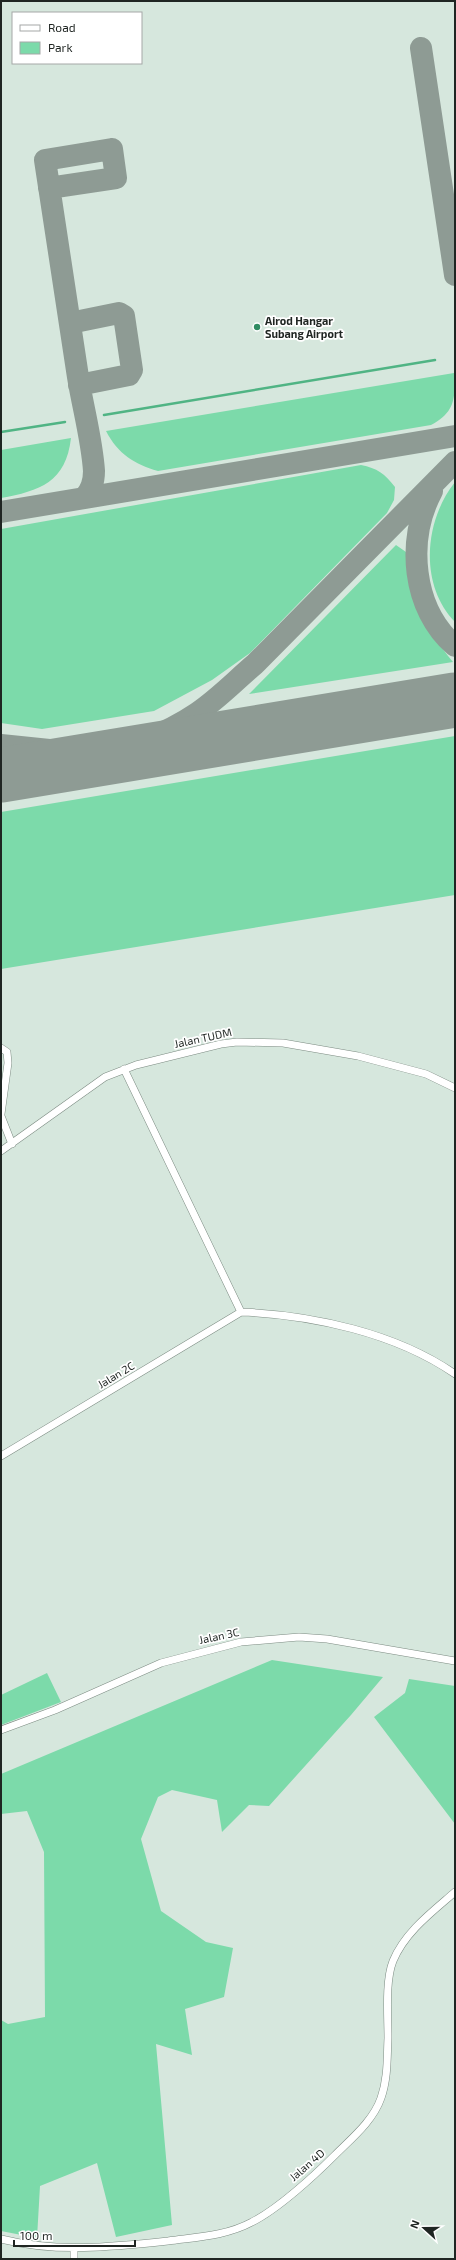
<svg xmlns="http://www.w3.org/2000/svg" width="456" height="2260" font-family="'Exo 2',sans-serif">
<rect width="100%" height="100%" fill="#d6e7dd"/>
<!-- green -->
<path fill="#7cdaaa" d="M454 373C456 399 454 413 431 425L158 471C134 464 118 454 106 431Z
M71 438C66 482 40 491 1 498V450Z
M361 465C377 468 385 474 395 487L394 500 387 513 250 653 212 680 154 711 42 729 1 723V529Z
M455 482V622C419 585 424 521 455 482Z
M396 545 406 552C412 599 423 625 453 662L249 694Z
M455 736V895L1 969V812Z
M272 1660 383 1677 351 1715 269 1806 249 1805 222 1832 217 1800 172 1790 158 1797 141 1839 161 1911 206 1942 233 1948 224 1997 185 2009 192 2055 156 2044 172 2225 116 2237 97 2163 40 2186 37 2238 1 2231V2020L8 2024 45 2017 44 1852 27 1811 1 1814V1774Z
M47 1673 61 1702 1 1725V1695Z
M409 1679 455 1686V1824L374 1717 405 1693Z"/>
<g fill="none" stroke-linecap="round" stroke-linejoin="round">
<!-- stream -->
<path stroke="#50b484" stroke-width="2.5" d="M104 415 435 360
M1 432 65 422"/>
<!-- taxiway -->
<path stroke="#8e9b94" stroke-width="22" d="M421 48 455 275
M49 188 116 178 112 149 45 160C56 233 67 305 78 377 83 408 92 440 94 471 94 481 91 491 84 498
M70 323 119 313 124 316 132 370 129 375 79 385
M432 491C406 540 412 609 455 646
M1 512 455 436
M1 745 59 751 101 752
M84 762C123 749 163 736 197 713 218 699 236 680 255 664L455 462"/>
<!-- runway -->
<path stroke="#8e9b94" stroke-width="55" d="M1 775 455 700"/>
<defs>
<path id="street" d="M1 1048 7 1052 8 1063 1 1114
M124 1069 241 1312
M1 1116 12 1144
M1 1151 105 1077 136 1065 221 1044 237 1042 283 1043 358 1056 426 1074 455 1088
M1 1456 241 1312C313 1315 396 1333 455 1374
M1 1730 55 1710 161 1663 241 1642 299 1637 327 1639 455 1661
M1 2239C56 2253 112 2247 168 2241 197 2237 226 2236 252 2222 278 2209 314 2176 335 2155 352 2138 373 2121 381 2098 388 2078 387 2058 388 2038 388 2016 385 1981 393 1961 405 1932 432 1912 455 1892
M74 2248V2259"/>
</defs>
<!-- street casing -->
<use href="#street" stroke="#7c8b82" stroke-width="8"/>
<!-- street -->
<use href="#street" stroke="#fff" stroke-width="7"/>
</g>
<!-- markers -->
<circle fill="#308c62" stroke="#fff" stroke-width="1.5" cx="257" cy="327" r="4"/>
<g text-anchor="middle" stroke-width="3.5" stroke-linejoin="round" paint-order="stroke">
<!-- poi labels -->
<g font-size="11" font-weight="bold" fill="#1f2522" stroke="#fff" text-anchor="start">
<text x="265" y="325">Airod Hangar<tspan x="265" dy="13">Subang Airport</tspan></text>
</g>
<!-- street labels -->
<g font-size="11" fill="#1f2522" stroke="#fff">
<text transform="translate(203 1038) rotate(-12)" y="4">Jalan TUDM</text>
<text transform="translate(116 1375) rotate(-31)" y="4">Jalan 2C</text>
<text transform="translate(219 1636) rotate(-12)" y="4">Jalan 3C</text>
<text transform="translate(307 2165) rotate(-41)" y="4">Jalan 4D</text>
</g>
</g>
<!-- border -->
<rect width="456" height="2260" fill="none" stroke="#1f2522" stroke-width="4"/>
<!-- legend -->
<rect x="12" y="12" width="130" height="52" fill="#ffffff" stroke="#a5a8a7"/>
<rect x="20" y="25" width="20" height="6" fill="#ffffff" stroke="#a5a8a7"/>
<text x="48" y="32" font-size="12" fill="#1f2522">Road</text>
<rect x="20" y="42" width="20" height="12" fill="#7cdaaa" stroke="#a5a8a7"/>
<text x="48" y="52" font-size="12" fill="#1f2522">Park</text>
<!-- north arrow -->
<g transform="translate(424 2228) rotate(291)" stroke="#ffffff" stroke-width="3" paint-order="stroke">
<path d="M0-3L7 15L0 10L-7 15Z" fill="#1f2522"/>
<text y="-6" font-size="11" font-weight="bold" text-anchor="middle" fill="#1f2522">N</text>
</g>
<!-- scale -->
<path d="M14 2240v6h121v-6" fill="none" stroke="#1f2522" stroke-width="2"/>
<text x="20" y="2240" font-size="12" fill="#1f2522" stroke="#ffffff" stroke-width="3" paint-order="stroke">100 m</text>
</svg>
